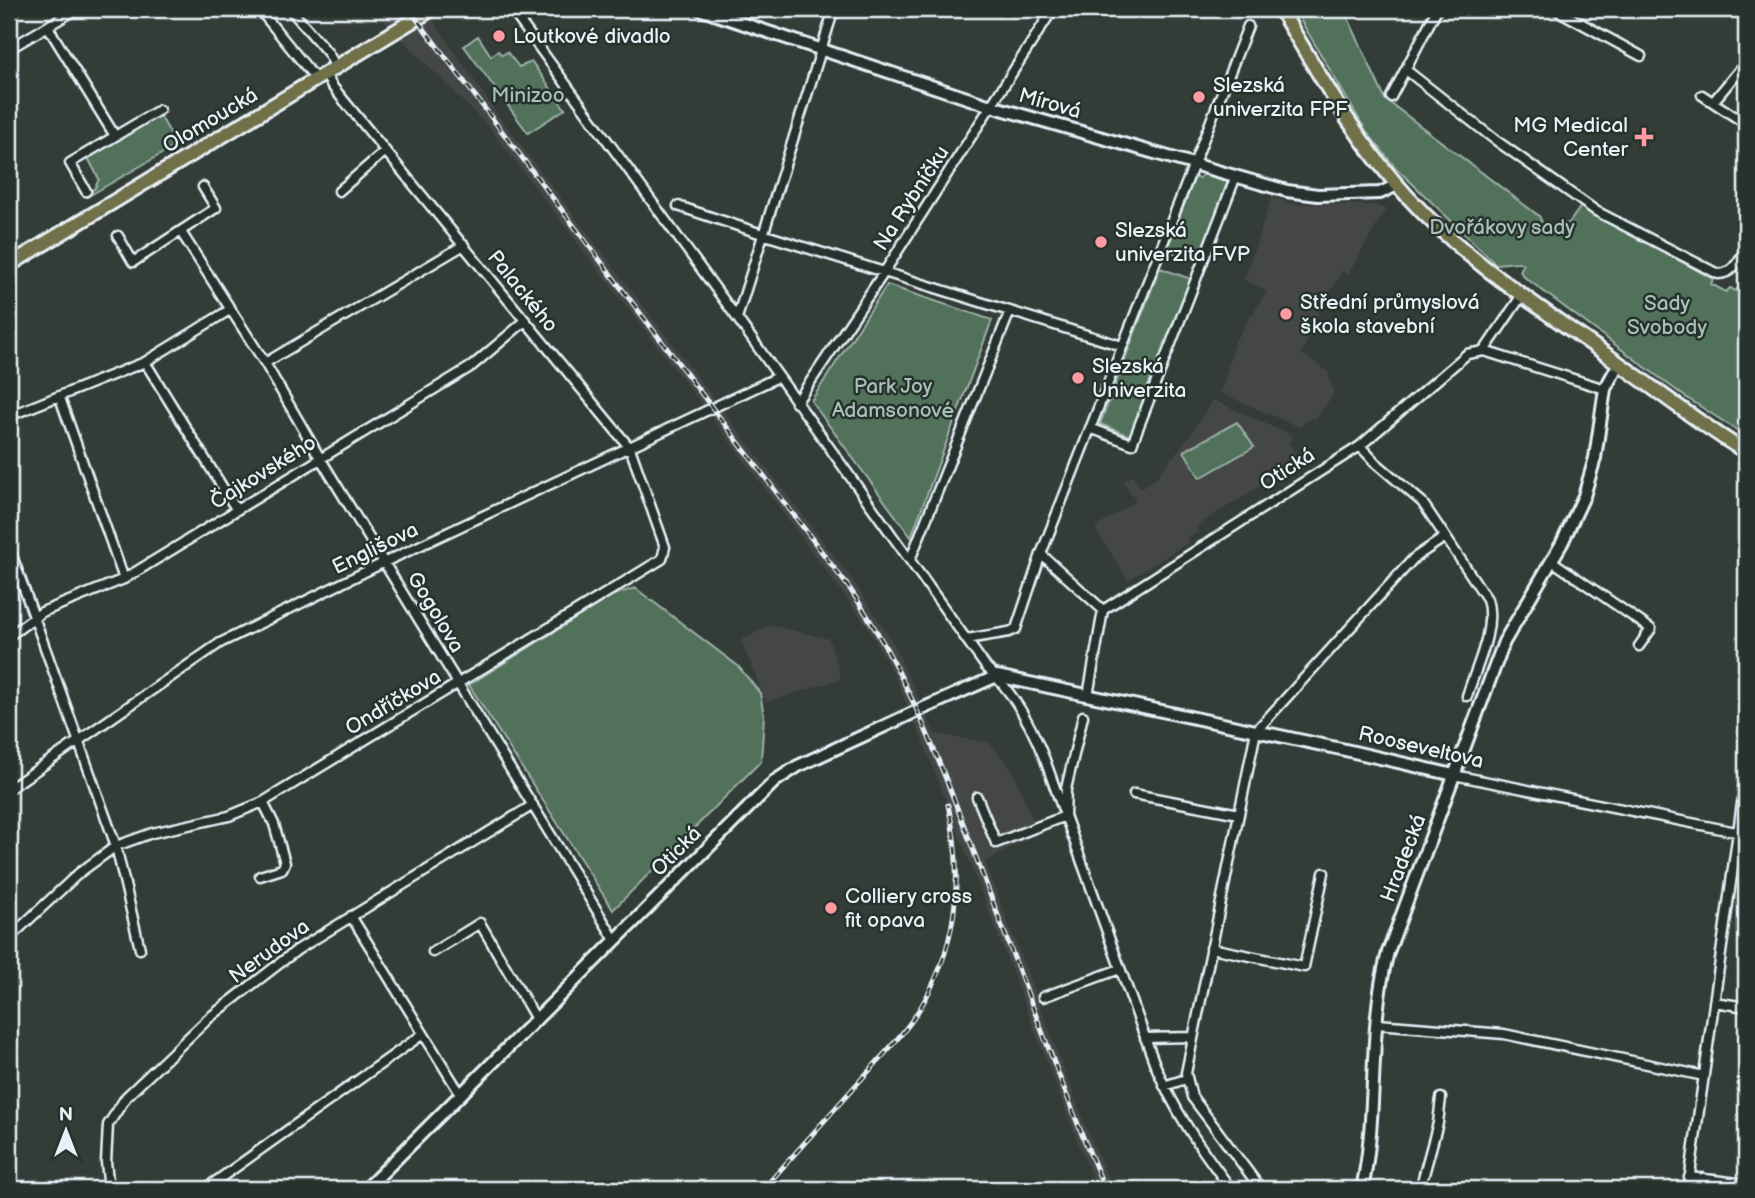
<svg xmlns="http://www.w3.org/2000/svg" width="1755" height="1198" font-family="'Balsamiq Sans',sans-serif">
<rect width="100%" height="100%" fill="#343c38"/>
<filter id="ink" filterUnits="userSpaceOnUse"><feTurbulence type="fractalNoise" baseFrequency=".0143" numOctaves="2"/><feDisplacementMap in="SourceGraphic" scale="14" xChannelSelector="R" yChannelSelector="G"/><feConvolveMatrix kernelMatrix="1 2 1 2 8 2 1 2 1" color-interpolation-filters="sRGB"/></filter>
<g filter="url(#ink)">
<!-- built -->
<path fill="#454746" d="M372 9H425L500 118 856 585 893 643 935 734 989 743 1012 769 1038 832 985 862 1088 1132 1113 1189H1098L1088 1168 922 739 897 681 868 627 719 427 488 126Z
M1272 197 1292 204 1375 205 1386 209 1348 274 1342 271 1305 338 1308 341 1301 353 1328 372 1334 394 1314 420 1313 417 1299 427 1221 393 1235 341 1267 291 1244 280Z
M1213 400 1293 436 1288 442 1302 463 1279 477 1278 475 1196 526 1199 532 1187 538 1189 542 1128 580 1095 528 1136 501 1123 482 1132 475 1141 488 1155 479 1191 434Z
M771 625 829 639 841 679 766 702 741 640Z"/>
<!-- green -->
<path fill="#51715a" stroke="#9cb1a9" stroke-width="2" d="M1294 9H1344L1385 99 1539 216 1545 229 1569 223 1581 206 1713 279 1711 284 1726 292 1730 288 1736 291 1743 280 1746 282V436L1684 396 1523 276 1520 271 1523 265 1519 262 1496 264 1395 167 1366 131Z
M478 36 491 56 498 51 502 55 507 52 519 67 532 62 565 109 528 133 464 46Z
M158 112 177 145 87 197 85 194 95 188 99 179 87 156Z
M1204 174 1228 181 1202 250 1165 254 1195 177 1199 178Z
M1160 268 1191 279 1130 436 1100 424Z
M887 285 992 320 911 537 811 401Z
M1237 422 1254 447 1200 478 1184 451Z
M635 588 738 666 760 693 764 716 761 761 613 910 469 685 613 595Z"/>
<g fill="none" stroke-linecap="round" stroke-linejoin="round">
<defs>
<path id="street" d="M259 9 316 79
M290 9 328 53 336 67
M511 9 737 318 986 667C1013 691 1032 727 1045 760L1154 1062C1175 1113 1199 1146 1231 1189
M1555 9 1641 56
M9 14 17 9
M48 27 115 136
M9 49 77 9
M1406 70 1494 139 1596 211 1718 274C1733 274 1739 260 1746 249
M1702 95 1746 124
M1391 97 1437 9
M1713 102 1746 62
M86 191 70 163 159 110
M339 191 385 151
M9 199V200
M678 206 762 234 1122 346
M181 232 265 363 320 458 615 940
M118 236 133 262 216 208 203 187
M737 318 834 9
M1484 351 1605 389
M1484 351 1522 295
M145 362 236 509
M265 363 464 245
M60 398 124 579
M796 403 885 271 1053 9
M9 416 145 362 231 309
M1090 428 1132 444 1236 176
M1360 446 1375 462 1422 502 1487 599C1496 629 1476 667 1467 696
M9 547 116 846 140 949
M1041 554 1103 610 1088 696
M910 560 1010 311
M1552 561 1651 629 1639 646
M1103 610 1360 446 1467 354 1484 351
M9 636 42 612 124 579 472 366 525 321
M967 639 1009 632 1016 629 1041 554 1248 26
M1454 775 1746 834
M9 789 220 643 385 562 778 377
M1134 794 1239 814
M977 797 996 843 1065 816 1066 789 1083 716
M260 876 282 869 285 863 274 824 263 802
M351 916 461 1095
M9 938 79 873 116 846 152 833 229 816 263 802 662 559 665 547 630 448 332 86 325 74
M1211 948 1304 967 1324 873
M433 952 480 923 536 1019
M1043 997 1120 969
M1714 1002 1746 1007
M1377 1024 1504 1034 1704 1076
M1145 1038 1193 1037
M1164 1086 1186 1079
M1689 1177 1746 1184
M1703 1178 1708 1189
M109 1189 106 1162 108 1125 126 1097 209 1018 297 950 533 805
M205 1189 423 1034
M1261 1189 1192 1097 1186 1073 1256 731 1414 558 1445 537
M1420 1189 1438 1123 1441 1098
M1688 1189 1746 775"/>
<path id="secondary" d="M699 9 991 106 1287 191 1318 195 1380 193 1397 185
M366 1189 775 781 798 766 917 711 997 676 1341 749 1454 775
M1362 1189C1379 1111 1367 1029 1388 952L1504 642 1562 543 1584 496 1595 458 1605 389 1619 363"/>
<path id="primary" d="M1280 9C1319 74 1356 141 1408 197 1465 260 1538 306 1607 355 1653 387 1698 423 1746 452
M9 265 432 9"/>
</defs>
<!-- street casing -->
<use href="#street" stroke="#e8f1f8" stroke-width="13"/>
<!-- secondary casing -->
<use href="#secondary" stroke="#e8f1f8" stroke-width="16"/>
<!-- primary casing -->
<use href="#primary" stroke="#e8f1f8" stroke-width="18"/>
<!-- street -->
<use href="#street" stroke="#26332d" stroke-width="8"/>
<!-- secondary -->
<use href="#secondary" stroke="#26332d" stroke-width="10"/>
<!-- primary -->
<use href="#primary" stroke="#70704a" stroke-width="12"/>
<defs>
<path id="rail" d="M409 9 850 589C908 674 944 772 980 868 1014 958 1048 1048 1083 1137L1105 1189
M763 1189C794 1155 825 1120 856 1085 876 1063 898 1041 915 1016 957 953 965 878 948 805"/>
</defs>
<!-- rail casing -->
<use href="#rail" stroke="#e8f1f8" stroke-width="5"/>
<!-- rail -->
<use href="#rail" stroke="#26332d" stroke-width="2.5" stroke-dasharray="8" stroke-linecap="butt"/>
</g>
</g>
<!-- markers -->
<g fill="#ff9aa2" stroke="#26332d" stroke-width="2.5">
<circle cx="499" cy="36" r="7"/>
<circle cx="1199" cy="97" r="7"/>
<path d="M1640.5 126.5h7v7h7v7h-7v7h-7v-7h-7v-7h7z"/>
<circle cx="1101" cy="242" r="7"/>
<circle cx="1286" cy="314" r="7"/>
<circle cx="1078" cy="378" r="7"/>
<circle cx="831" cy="908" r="7"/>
</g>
<g text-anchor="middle" stroke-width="5" stroke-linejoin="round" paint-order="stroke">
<!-- poi labels -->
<g font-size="21" fill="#e8f1f8" stroke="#26332d" text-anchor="start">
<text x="513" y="43">Loutkové divadlo</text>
<text x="1213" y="92">Slezská<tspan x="1213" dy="24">univerzita FPF</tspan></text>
<text x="1628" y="132" text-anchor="end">MG Medical<tspan x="1628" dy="24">Center</tspan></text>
<text x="1115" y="237">Slezská<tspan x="1115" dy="24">univerzita FVP</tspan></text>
<text x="1300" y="309">Střední průmyslová<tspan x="1300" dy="24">škola stavební</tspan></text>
<text x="1092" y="373">Slezská<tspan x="1092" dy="24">Univerzita</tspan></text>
<text x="845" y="903">Colliery cross<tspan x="845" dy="24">fit opava</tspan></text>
</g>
<!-- park labels -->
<g font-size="21" fill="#acbeb9" stroke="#26332d">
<text x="528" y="102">Minizoo</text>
<text x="1502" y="234">Dvořákovy sady</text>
<text x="1667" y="310">Sady<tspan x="1667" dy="24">Svobody</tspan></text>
<text x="893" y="393">Park Joy<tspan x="893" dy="24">Adamsonové</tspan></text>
</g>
<!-- street labels -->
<g font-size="21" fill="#e8f1f8" stroke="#26332d">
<text transform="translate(1050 103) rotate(16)" y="7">Mírová</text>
<text transform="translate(210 120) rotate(-31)" y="7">Olomoucká</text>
<text transform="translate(911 198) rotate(-57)" y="7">Na Rybníčku</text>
<text transform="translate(523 291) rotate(51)" y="7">Palackého</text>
<text transform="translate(1287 469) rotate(-33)" y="7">Otická</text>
<text transform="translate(263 472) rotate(-32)" y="7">Čajkovského</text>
<text transform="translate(375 548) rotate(-26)" y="7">Englišova</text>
<text transform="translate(436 612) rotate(59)" y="7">Gogolova</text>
<text transform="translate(393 702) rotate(-31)" y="7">Ondříčkova</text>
<text transform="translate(1421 747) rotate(13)" y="7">Rooseveltova</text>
<text transform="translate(676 851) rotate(-45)" y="7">Otická</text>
<text transform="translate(1403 858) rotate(-69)" y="7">Hradecká</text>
<text transform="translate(269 951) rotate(-36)" y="7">Nerudova</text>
</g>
</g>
<!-- margin -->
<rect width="1755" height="1198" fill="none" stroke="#26332d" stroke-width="35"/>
<rect x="18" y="18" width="1720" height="1163" fill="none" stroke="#e8f1f8" stroke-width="2.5" filter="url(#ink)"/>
<!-- north arrow -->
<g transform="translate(66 1131)" stroke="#26332d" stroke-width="5" paint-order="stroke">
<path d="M0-5L12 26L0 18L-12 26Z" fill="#e8f1f8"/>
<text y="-10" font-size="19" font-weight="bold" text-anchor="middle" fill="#e8f1f8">N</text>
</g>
</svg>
